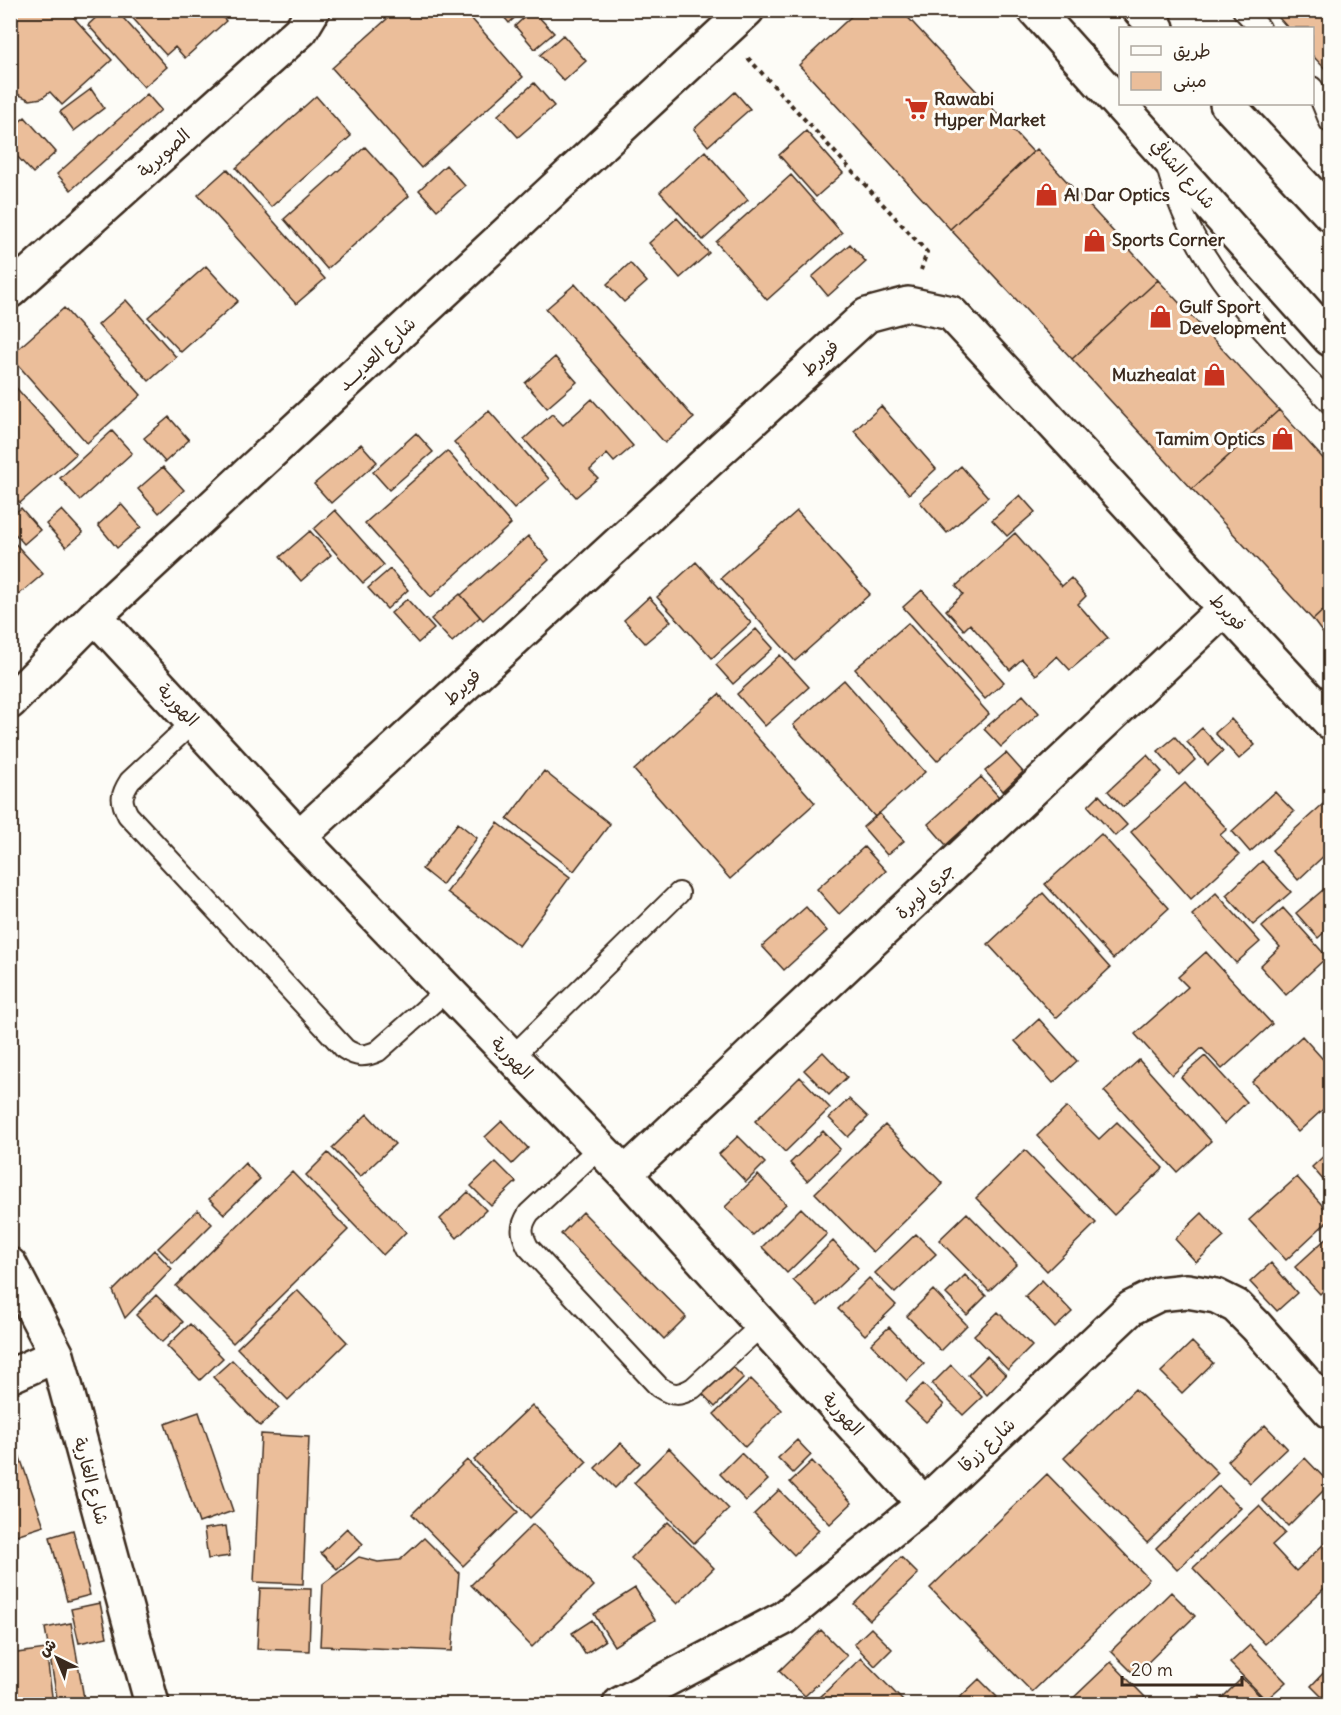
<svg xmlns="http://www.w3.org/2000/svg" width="1341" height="1715" font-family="Delius,'Playpen Sans Arabic',sans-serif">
<rect width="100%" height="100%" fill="#fdfcf7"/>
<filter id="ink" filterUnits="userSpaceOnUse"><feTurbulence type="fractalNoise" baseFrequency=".0167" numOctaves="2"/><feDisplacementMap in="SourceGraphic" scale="12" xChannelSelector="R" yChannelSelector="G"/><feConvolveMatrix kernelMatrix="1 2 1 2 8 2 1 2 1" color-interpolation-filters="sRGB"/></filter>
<g filter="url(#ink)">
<!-- building -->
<path fill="#ebbe9a" stroke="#3b2a1e" stroke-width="1.5" d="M10 10H67L112 60 62 105 50 92 42 98 30 100 15 93 10 88Z
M104 10H116L167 67 144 87 88 25Z
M133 10H217L226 21 185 58 175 47 166 55 129 14Z
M397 10H464L523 77 421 168 332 68Z
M498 10H523L509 23Z
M532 10 554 33 535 49 515 26Z
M858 10H901L1033 152 950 229 799 65Z
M1272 10H1330V72L1329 73 1312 55V28H1288Z
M563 35 586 61 564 81 540 55Z
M534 83 554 106 518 137 498 115Z
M91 89 104 108 74 131 60 112Z
M735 92 750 109 708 146 694 129Z
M147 94 161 110 71 190 57 174Z
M316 96 351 136 271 207 236 168Z
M25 117 56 152 33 173 10 149V130Z
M806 131 843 173 816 197 779 155Z
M365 147 409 196 327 269 284 219Z
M1037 149 1158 280 1072 359 950 229Z
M705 151 748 200 703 240 660 192Z
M446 165 465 186 437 210 419 190Z
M227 169 325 279 296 304 198 195Z
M791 175 842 233 767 300 716 242Z
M677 218 709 253 680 278 649 243Z
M850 244 866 262 828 296 812 277Z
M630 263 647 282 624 302 607 284Z
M206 266 238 301 181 352 148 317Z
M1158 280 1279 410 1192 489 1072 359Z
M575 284 694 418 665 443 546 309Z
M126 300 176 357 149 381 98 325Z
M64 308 141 395 87 443 10 356Z
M555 357 577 382 547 408 525 383Z
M10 381 76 454 20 503 10 493Z
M592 399 633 446 614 462 607 454 590 470 598 478 576 497 524 439 552 414 563 425Z
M881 406 936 469 909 494 854 431Z
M1279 410 1330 466V604L1313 620 1192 489Z
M489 411 549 479 514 509 454 442Z
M169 417 189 440 165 462 144 438Z
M112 431 132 453 80 500 60 478Z
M416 433 433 452 389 490 373 472Z
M361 444 377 462 331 503 314 484Z
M447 451 511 524 431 597 365 523Z
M961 466 988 497 947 533 920 502Z
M163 467 184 490 159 513 138 489Z
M1020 495 1035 512 1007 536 992 520Z
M121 504 141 527 117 548 98 525Z
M21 508 40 530 24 544 10 528V517Z
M62 510 83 533 66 547 46 524Z
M335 510 384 565 363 583 314 529Z
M797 511 870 594 795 661 721 578Z
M310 531 331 555 301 581 280 557Z
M1015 533 1062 586 1071 578 1086 596 1078 604 1108 638 1070 670 1057 656 1036 675 1022 659 1010 670 970 624 964 630 946 610 963 594 956 586Z
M528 536 549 560 483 620 461 595Z
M10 538 43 574 10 602Z
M696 562 751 623 712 658 657 597Z
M390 569 408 590 387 609 368 588Z
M922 590 1004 682 985 699 903 607Z
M460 594 480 617 452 642 431 619Z
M649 597 671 621 645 643 624 620Z
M407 599 434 629 418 643 391 613Z
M1330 604V643L1313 620Z
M908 623 989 714 937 761 855 669Z
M756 629 773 648 733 684 716 665Z
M780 655 809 687 765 726 737 694Z
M844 680 925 772 875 817 793 725Z
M719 694 815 803 730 879 634 770Z
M1023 695 1039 713 1001 747 984 729Z
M1231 719 1255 745 1239 759 1215 733Z
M1202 728 1223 751 1208 765 1187 742Z
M1175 737 1195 760 1179 775 1158 751Z
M1006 753 1023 772 1003 791 985 771Z
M1147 755 1162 772 1123 807 1108 791Z
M544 771 610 824 574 871 507 819Z
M981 777 999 797 946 845 928 824Z
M1185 783 1227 829 1220 835 1239 855 1191 899 1131 832Z
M1275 792 1294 812 1250 852 1232 831Z
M1099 795 1127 825 1115 836 1088 806Z
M1323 804 1330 812V850L1298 880 1272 850Z
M879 813 904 841 887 855 863 827Z
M458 823 477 838 442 885 422 869Z
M498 823 570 877 519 946 447 892Z
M1101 834 1169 908 1113 959 1045 884Z
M864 847 886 871 839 914 817 889Z
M1262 861 1291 892 1253 925 1226 895Z
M1324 889 1330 897V927L1318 938 1296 913Z
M1043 893 1110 968 1056 1018 988 944Z
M1216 893 1260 942 1236 963 1192 915Z
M806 907 827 931 784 970 762 946Z
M1283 908 1327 957 1286 995 1260 966 1280 947 1262 927Z
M1206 952 1272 1024 1222 1069 1202 1048 1172 1075 1135 1034 1188 987 1178 977Z
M1039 1019 1077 1061 1053 1083 1015 1041Z
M1302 1036 1330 1067V1103L1298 1132 1252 1082Z
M823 1052 847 1077 829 1095 804 1070Z
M1205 1056 1247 1102 1224 1124 1181 1077Z
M1139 1060 1211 1141 1177 1172 1104 1091Z
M800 1077 830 1108 785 1152 755 1121Z
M849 1099 868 1117 848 1137 829 1118Z
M1067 1107 1099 1139 1117 1122 1163 1168 1114 1215 1037 1136Z
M367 1114 395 1144 360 1177 332 1148Z
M502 1121 528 1148 512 1164 485 1137Z
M885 1125 943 1184 873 1252 815 1193Z
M823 1131 840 1149 807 1181 790 1163Z
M738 1136 765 1163 746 1182 719 1154Z
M1025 1150 1096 1223 1047 1271 976 1198Z
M1330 1150V1188L1312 1167Z
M328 1153 406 1232 383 1255 306 1175Z
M496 1162 516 1182 491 1206 471 1186Z
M245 1163 260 1179 224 1214 209 1199Z
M292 1172 348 1230 233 1343 176 1286Z
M758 1175 786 1204 753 1235 725 1207Z
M1297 1177 1330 1214V1219L1286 1260 1249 1220Z
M468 1192 486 1210 457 1238 440 1219Z
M801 1208 827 1234 787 1273 762 1247Z
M198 1210 212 1224 173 1263 158 1248Z
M583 1212 686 1317 664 1339 561 1234Z
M967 1213 1017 1264 989 1291 939 1240Z
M1202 1213 1224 1237 1196 1262 1175 1239Z
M916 1234 936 1254 895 1293 875 1273Z
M1330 1235V1284L1320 1294 1295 1267Z
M833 1241 858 1268 818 1306 793 1280Z
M154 1250 172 1269 125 1318 113 1291Z
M1271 1263 1297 1293 1277 1311 1250 1282Z
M965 1275 986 1296 967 1315 946 1294Z
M869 1278 896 1305 865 1335 838 1309Z
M1042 1280 1072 1312 1055 1328 1025 1296Z
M297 1290 347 1342 288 1400 237 1348Z
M933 1290 967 1325 941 1351 907 1316Z
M156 1295 183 1322 162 1342 136 1315Z
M1330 1298V1315L1322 1306Z
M998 1312 1032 1346 1008 1370 974 1335Z
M190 1324 223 1358 200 1380 167 1346Z
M889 1327 924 1364 907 1381 871 1344Z
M1192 1342 1213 1363 1182 1393 1161 1372Z
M987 1356 1006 1375 987 1395 968 1375Z
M232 1360 279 1408 260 1426 213 1377Z
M728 1362 744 1378 715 1407 699 1390Z
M951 1365 982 1397 963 1415 932 1384Z
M751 1379 782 1410 745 1447 714 1414Z
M923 1384 944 1405 926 1422 905 1402Z
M1135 1389 1218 1473 1147 1543 1064 1458Z
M532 1405 587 1462 530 1518 474 1460Z
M199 1412 233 1511 199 1523 165 1424Z
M1265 1425 1287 1448 1250 1483 1228 1461Z
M261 1434 309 1437 303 1584 254 1582Z
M797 1440 811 1455 793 1473 778 1458Z
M621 1443 640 1463 615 1488 595 1468Z
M16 1446 44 1526 10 1537V1447Z
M669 1448 729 1509 694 1543 634 1483Z
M741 1453 768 1480 746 1501 720 1474Z
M1305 1458 1330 1484 1288 1526 1262 1500Z
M467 1460 518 1512 463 1566 412 1514Z
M812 1461 852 1503 830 1524 790 1482Z
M1047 1474 1149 1579 1032 1692 930 1588Z
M1219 1486 1241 1508 1177 1570 1156 1548Z
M779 1490 819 1530 794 1555 754 1514Z
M1259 1506 1285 1533 1272 1545 1296 1571 1330 1538V1583L1265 1644 1193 1568Z
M668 1522 714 1568 677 1604 631 1558Z
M533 1524 594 1586 532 1647 471 1585Z
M226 1526 230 1556 208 1559 204 1529Z
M347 1528 363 1544 337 1569 321 1553Z
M73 1530 90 1595 67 1601 50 1537Z
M424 1538 459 1573 452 1651 320 1646 323 1584 359 1557 378 1562 400 1560Z
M901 1557 918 1574 870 1620 854 1604Z
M260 1588 311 1589 309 1651 257 1649Z
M635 1588 655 1620 614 1646 594 1614Z
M1171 1592 1195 1616 1135 1675 1111 1651Z
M100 1603 107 1637 79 1643 71 1609Z
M592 1620 605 1641 585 1654 572 1633Z
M71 1623 85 1704H58L45 1628Z
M871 1628 892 1649 875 1666 854 1644Z
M821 1630 847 1656 805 1696 779 1671Z
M1250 1645 1286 1682 1266 1700 1230 1663Z
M46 1649 53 1704H10V1654Z
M861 1658 906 1704H820L816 1701Z
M1111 1662 1145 1697 1137 1704H1067Z
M1330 1666V1704H1329L1311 1686Z
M1242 1678 1263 1699 1258 1704H1216Z
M979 1679 997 1697 989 1704H953Z
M1200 1695 1210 1704H1190Z"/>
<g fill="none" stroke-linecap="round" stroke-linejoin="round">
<defs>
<path id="lane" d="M1243 10 1260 28
M1312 87 1321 100 1330 122
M1166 163C1177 205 1195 244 1221 279 1253 323 1294 363 1330 403
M193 722 130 781C121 795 120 800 128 815L345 1049C357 1057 365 1057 378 1051L447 990
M512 1057 679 893
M599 1148 529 1213C520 1227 521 1233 528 1247L659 1387C673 1396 679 1396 693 1388L762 1325"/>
<path id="street" d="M10 291 301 30 313 10
M95 616 299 837 625 1174 924 1504
M10 702 95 616 747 10
M299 837 867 315 908 304 951 313 1330 722
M625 1174 1225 608
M10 1265 57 1355 152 1704
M10 1376 57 1355
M620 1704 784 1618 924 1504 1131 1308 1159 1294 1187 1291 1216 1296 1236 1306 1256 1326 1330 1411"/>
<path id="secondary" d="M1035 10 1330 339
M1140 10 1157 28
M1227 104 1330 214"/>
</defs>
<!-- lane casing -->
<use href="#lane" stroke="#3b2a1e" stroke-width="24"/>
<!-- street casing -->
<use href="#street" stroke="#3b2a1e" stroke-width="38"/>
<!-- secondary casing -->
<use href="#secondary" stroke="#3b2a1e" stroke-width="38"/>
<!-- path -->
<path stroke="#3b2a1e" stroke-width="4" stroke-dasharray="4.5 4.5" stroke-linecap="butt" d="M748 58 927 252 921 270"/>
<!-- lane -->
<use href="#lane" stroke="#fdfcf7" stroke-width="20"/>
<!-- street -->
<use href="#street" stroke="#fdfcf7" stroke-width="33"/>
<!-- secondary -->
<use href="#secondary" stroke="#fdfcf7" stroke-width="33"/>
</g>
</g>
<!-- icons -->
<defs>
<symbol id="supermarket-bare" viewBox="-9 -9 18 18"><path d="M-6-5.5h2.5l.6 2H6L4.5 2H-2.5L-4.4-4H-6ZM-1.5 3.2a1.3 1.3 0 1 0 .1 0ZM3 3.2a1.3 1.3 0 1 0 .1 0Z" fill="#c8321e" stroke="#fdfcf7" stroke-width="2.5" paint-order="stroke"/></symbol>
<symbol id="shop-bare" viewBox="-9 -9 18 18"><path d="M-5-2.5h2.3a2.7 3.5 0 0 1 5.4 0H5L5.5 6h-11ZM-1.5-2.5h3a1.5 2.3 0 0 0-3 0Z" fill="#c8321e" stroke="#fdfcf7" stroke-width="2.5" paint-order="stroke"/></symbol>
</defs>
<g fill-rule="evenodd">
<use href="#supermarket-bare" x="900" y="92" width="33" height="33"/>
<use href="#shop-bare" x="1030" y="178" width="33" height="33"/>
<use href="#shop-bare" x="1078" y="224" width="33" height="33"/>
<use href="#shop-bare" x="1144" y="300" width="33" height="33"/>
<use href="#shop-bare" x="1198" y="358" width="33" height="33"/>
<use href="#shop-bare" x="1266" y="422" width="33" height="33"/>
</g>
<g text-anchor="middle" stroke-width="6" stroke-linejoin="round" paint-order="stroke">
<!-- poi labels -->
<g font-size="18" font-weight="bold" fill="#3b2a1e" stroke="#fdfcf7" text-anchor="start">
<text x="934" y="105">Rawabi<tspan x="934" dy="21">Hyper Market</tspan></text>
<text x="1064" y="201">Al Dar Optics</text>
<text x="1112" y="246">Sports Corner</text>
<text x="1179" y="313">Gulf Sport<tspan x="1179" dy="21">Development</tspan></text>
<text x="1196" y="381" text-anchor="end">Muzhealat</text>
<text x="1265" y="445" text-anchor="end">Tamim Optics</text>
</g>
<!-- street labels -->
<g font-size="18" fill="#3b2a1e" stroke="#fdfcf7">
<text transform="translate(164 153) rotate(-42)" y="6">الصويرية</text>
<text transform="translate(1183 174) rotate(48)" y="6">شارع الشافي</text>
<text transform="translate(377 354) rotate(-43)" y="6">شارع العديـــد</text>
<text transform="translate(820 358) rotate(-43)" y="6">فويرط</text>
<text transform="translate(1228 612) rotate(47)" y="6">فويرط</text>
<text transform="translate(462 687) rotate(-43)" y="6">فويرط</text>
<text transform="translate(178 705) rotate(47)" y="6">الهورية</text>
<text transform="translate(925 891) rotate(-43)" y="6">جري لوبرة</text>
<text transform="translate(512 1058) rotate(46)" y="6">الهورية</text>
<text transform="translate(843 1414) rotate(48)" y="6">الهورية</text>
<text transform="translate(987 1445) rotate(-43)" y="6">شارع زرقا</text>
<text transform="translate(91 1481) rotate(75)" y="6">شارع الغارية</text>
</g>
</g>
<!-- margin -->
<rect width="1341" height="1715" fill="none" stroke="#fdfcf7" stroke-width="36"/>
<rect x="18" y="18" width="1305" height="1679" fill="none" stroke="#3b2a1e" stroke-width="2" filter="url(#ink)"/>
<!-- legend -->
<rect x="1119" y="27" width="195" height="78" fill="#fdfcf7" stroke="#afa8a0" stroke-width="1.5"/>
<rect x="1131" y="46" width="30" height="9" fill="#fdfcf7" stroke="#afa8a0" stroke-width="1.5"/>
<text x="1173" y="57" font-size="18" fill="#3b2a1e">طريق</text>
<rect x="1131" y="72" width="30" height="18" fill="#ebbe9a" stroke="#afa8a0" stroke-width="1.5"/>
<text x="1173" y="87" font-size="18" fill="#3b2a1e">مبنى</text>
<!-- north arrow -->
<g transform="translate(57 1658) rotate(317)" stroke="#fdfcf7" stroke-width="4.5" paint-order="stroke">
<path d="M0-4.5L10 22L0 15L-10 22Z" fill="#3b2a1e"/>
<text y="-9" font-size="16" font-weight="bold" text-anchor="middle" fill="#3b2a1e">ش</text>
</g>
<!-- scale -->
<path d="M1122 1676v9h120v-9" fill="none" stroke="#3b2a1e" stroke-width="3"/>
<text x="1131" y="1676" font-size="18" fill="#3b2a1e" stroke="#fdfcf7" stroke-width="4.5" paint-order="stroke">20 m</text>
</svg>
